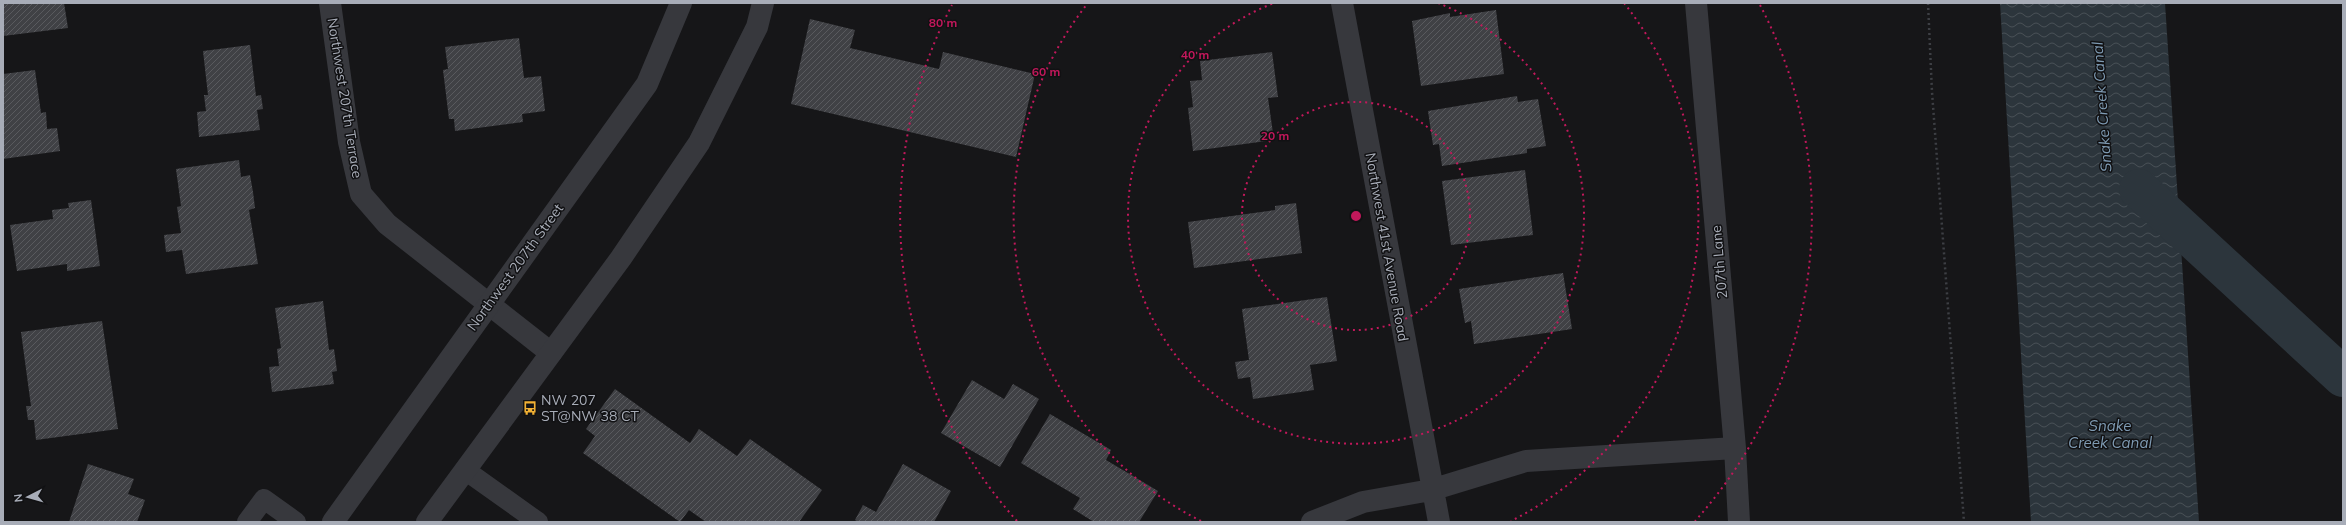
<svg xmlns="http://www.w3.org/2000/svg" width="2346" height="525" font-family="Mulish,sans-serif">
<defs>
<pattern id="water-waves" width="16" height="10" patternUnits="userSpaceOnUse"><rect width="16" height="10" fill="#2c353c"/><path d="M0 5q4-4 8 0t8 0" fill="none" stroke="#485056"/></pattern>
<pattern id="building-hatch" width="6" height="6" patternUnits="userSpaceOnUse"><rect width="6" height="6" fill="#404145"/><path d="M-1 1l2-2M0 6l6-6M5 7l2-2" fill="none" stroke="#595a5e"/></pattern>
</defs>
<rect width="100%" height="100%" fill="#161618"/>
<!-- water -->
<path fill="url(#water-waves)" d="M2000 3H2165L2199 522H2031Z"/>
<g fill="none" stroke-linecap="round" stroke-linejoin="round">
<!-- canal -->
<path stroke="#2c353c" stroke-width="40" d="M2139 189 2343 377"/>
</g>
<!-- building -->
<path fill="url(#building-hatch)" d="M3 3H64L68 28 3 36Z
M1496 10 1504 74 1421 86 1412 21 1450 13V17Z
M810 19 855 30 850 48 939 69 943 52 1035 74 1016 157 791 104Z
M519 38 524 78 541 76 545 111 522 114 523 122 455 131 454 119H449L443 70 448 69 445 47Z
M250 45 256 96 261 95 263 109 257 110 260 130 199 137 197 112 206 111 204 95H208L203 51Z
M1272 52 1278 97 1268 98 1274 140 1193 151 1188 108 1193 107 1190 81 1202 80 1200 61Z
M35 70 41 113 46 112 47 129 57 128 60 151 3 159V74Z
M1517 96 1518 102 1538 99 1546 146 1527 149V153L1442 166 1439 144 1433 145 1428 111Z
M239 160 241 177 250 175 253 192 255 208 249 210 258 264 186 274 182 250 166 252 164 235 181 233 177 207 181 206 176 169Z
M1525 170 1533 235 1451 245 1442 181Z
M91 200 100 266 67 271V264L17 271 10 225 53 219 52 210 69 208 68 203Z
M1296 203 1302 253 1194 268 1188 222 1275 210V206Z
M1563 273 1572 329 1474 344 1471 321 1465 323 1459 289Z
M1327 297 1337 361 1310 365 1314 390 1253 399 1250 377 1238 379 1235 362 1249 360 1242 309Z
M323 301 329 350 334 349 337 371 332 372 334 384 272 392 269 367 279 366 277 349 281 348 275 308Z
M102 321 118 429 36 440 34 420H28L26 406H31L21 332Z
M972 380 1004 399 1013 384 1039 399 1000 467 941 433Z
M615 389 690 443 699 429 737 456 750 439 822 490 799 522H706L689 510 680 522 583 453 595 436 586 429Z
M1050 414 1111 450 1106 460 1158 491 1139 522H1094L1073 509 1080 498 1021 463Z
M88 464 134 479 128 494 145 500 137 522H69Z
M903 464 951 491 934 522H858L855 520 863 505 876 512Z"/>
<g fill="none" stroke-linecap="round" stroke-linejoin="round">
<!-- path -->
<path stroke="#3d3f44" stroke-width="2.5" stroke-dasharray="2 3" stroke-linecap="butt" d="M1928 3 1932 92 1964 522"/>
<!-- service -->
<path stroke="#37383d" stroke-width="20" d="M465 470 538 522
M247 522 264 499 296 522"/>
<!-- minor -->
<path stroke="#37383d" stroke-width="22" d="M330 3 349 142 361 194 387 224 551 353
M1342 3 1439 522
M1696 3 1735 448 1739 522
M1312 522 1363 502 1431 490 1526 461 1735 448"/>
<!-- tertiary -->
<path stroke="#37383d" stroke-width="22" d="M333 522 647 84 681 3
M427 522 621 258 699 143 757 27 763 3"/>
</g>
<!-- distance rings -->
<g fill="none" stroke="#c2185b" stroke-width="2" stroke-dasharray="2 4">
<circle cx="1356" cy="216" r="114"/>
<path d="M1438 3A228 228 0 1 1 1274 3"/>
<path d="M1201 521A342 342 0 0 1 1088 3M1624 3A342 342 0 0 1 1511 521"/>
<path d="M1017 521A456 456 0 0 1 952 5M1760 5A456 456 0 0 1 1695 521"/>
</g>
<!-- icons -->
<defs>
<symbol id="bus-bare" viewBox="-9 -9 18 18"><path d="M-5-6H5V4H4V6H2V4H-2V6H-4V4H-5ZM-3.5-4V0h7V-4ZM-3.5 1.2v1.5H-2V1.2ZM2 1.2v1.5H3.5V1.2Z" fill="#f2b134" stroke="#111113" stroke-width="2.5" paint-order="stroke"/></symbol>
</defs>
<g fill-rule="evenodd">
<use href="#bus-bare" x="520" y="398" width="20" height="20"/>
</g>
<g text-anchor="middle" stroke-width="3" stroke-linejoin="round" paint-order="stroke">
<!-- street labels -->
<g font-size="14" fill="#a8adb8" stroke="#111113">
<text transform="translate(345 98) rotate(81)" y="5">Northwest 207th Terrace</text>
<text transform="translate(1387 247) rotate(80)" y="5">Northwest 41st Avenue Road</text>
<text transform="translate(1719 262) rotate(-95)" y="5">207th Lane</text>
<text transform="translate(515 267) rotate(-54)" y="5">Northwest 207th Street</text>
</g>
<!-- poi labels -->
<g font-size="14" fill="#a8adb8" stroke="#111113" text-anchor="start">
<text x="541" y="405">NW 207<tspan x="541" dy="16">ST@NW 38 CT</tspan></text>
</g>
<!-- water labels -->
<g font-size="15" font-style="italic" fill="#7f9bb3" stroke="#111113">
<text transform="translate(2102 107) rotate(-94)" y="5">Snake Creek Canal</text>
<text x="2110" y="431">Snake<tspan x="2110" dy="17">Creek Canal</tspan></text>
</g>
</g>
<circle cx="1356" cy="216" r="6" fill="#c2185b" stroke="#111113" stroke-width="2"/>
<g font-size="12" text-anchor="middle" font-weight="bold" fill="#c2185b" stroke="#111113" stroke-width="3" stroke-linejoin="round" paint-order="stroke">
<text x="943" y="27">80 m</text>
<text x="1195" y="59">40 m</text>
<text x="1046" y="76">60 m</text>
<text x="1275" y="140">20 m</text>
</g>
<!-- border -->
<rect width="2346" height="525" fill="none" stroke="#a8adb8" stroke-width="8"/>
<!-- north arrow -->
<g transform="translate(28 497) rotate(264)" stroke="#111113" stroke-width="3" paint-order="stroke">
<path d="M0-3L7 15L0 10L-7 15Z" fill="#a8adb8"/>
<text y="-6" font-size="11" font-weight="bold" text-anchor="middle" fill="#a8adb8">N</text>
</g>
</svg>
